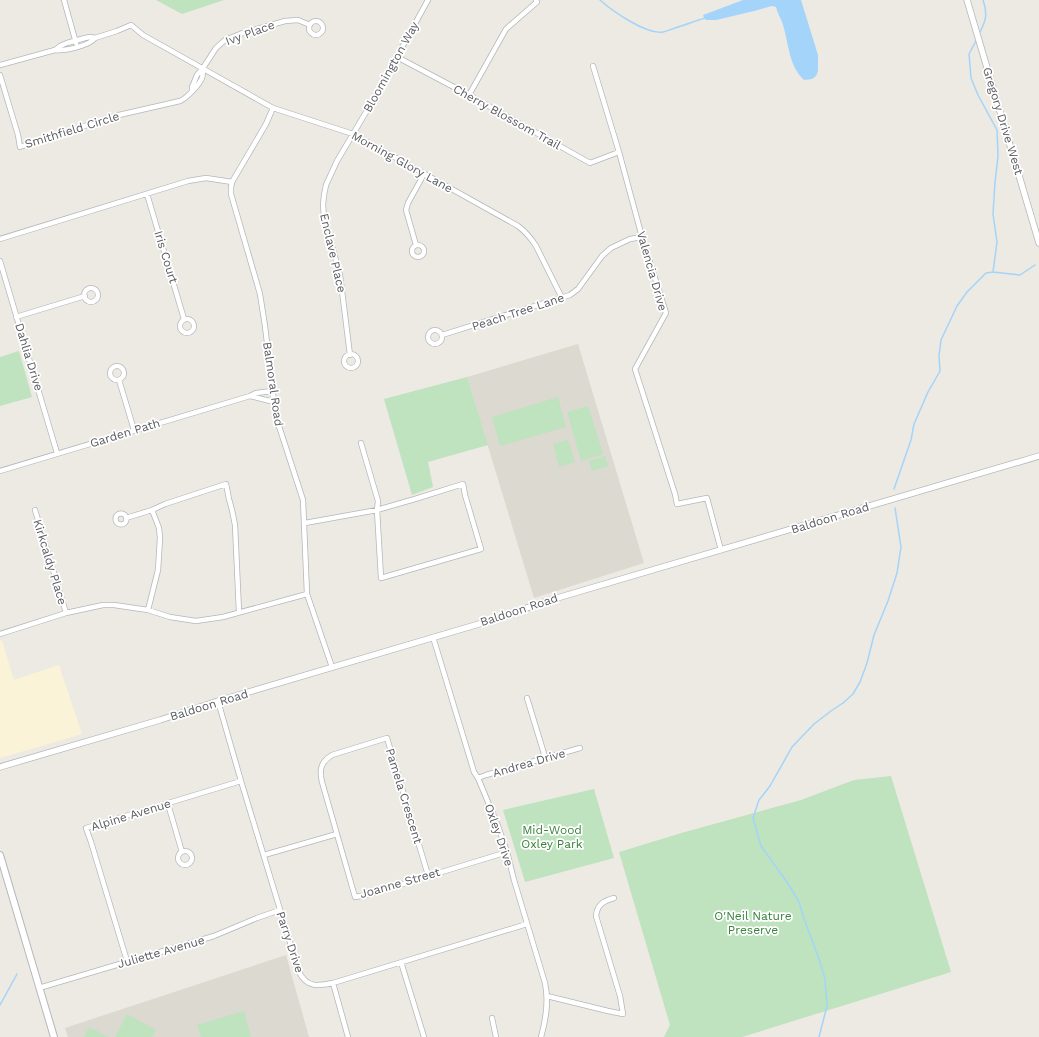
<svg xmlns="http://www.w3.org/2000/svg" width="1039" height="1037" font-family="'Work Sans',sans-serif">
<rect width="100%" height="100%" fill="#eceae2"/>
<!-- commercial -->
<path fill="#fbf3d7" d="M2 640 14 680 59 665 82 734 0 758V641Z"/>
<!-- education -->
<path fill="#dcd9d0" d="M578 344 644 563 534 598 467 377Z
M286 955 309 1037H68L65 1028Z"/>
<!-- green -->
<path fill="#bfe2bf" d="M156 0H224L182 14Z
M19 351 32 397 0 406V357Z
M467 377 488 445 428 462 433 487 412 495 384 399Z
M558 397 566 427 500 446 492 417Z
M588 406 603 454 581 461 567 412Z
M568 440 575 462 559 467 553 444Z
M605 456 608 466 592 471 589 461Z
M891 776 951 972 742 1037H664L670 1025 619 852 685 832 801 800 854 780Z
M594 789 614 858 525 882 503 810Z
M244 1011 251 1037H201L197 1025Z
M127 1014 156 1030 152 1037H115Z
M89 1027 109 1037H84Z"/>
<!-- water -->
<path fill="#a4d4f9" d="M743 0H801L818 55V71L816 76 812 79 804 80C788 65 789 42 782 22 780 17 777 12 776 7L772 6 754 11 716 20H706L704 18 703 15Z"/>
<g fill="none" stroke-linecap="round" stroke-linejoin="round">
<!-- stream -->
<path stroke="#a4d4f9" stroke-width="1.5" d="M600 0C612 11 647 35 663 32 667 31 672 29 675 28 685 25 695 21 705 18
M979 34C986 21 988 14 983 0
M977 39 969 54 971 78 978 95 997 130 998 156 995 182 993 214 997 242 993 272
M894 489 911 440 914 424 928 392 940 371 939 356 941 340 957 306 967 292 986 273 993 272 1020 275 1035 265
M0 1005 17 974
M819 1037 827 1006 825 979 819 959 804 919 799 902 789 885 761 846 753 818 759 800 770 786 792 747 814 724 831 711 843 703 853 694 860 682 867 663 874 635 888 601 897 573 901 547 895 508"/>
<defs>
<path id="minor" d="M64 0 76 43
M309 28a7 7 0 1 1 14 0a7 7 0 1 1-14 0Z
M55 50 60 46 67 43 85 38 90 37 95 38 117 31 131 25 143 35 273 108 353 134 518 226C526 232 531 238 536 246L562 298
M397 57 469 95 590 163 619 152
M0 65 55 50C65 51 89 46 95 38
M593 66 619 152 642 237 666 313 661 322 635 369 675 494 677 504 707 498 721 550
M0 75 18 135 20 147 34 142 119 115 180 101C187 98 199 85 202 78 203 75 203 71 203 68
M192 91V87L197 75 203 68 216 48 225 40 240 34 285 21 298 20 310 25
M469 95 506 29 537 2 536 0
M273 108 266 124 232 182 231 188V194L260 294 265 326 274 402 277 420 303 500 307 594 332 667
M147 194 184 319
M0 239 188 181 206 178 232 182
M412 251a6 6 0 1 1 12 0a6 6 0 1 1-12 0Z
M416 245 406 210 408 203 424 174
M0 261 57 453
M84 295a7 7 0 1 1 14 0a7 7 0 1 1-14 0Z
M16 317 85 296
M180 326a7 7 0 1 1 14 0a7 7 0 1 1-14 0Z
M428 337a7 7 0 1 1 14 0a7 7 0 1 1-14 0Z
M442 335 570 295 578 289 602 256 611 248 630 239 642 237
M344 361a7 7 0 1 1 14 0a7 7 0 1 1-14 0Z
M350 355 340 275 324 217 323 205 324 195 326 185 337 161 372 102 428 0
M110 373a7 7 0 1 1 14 0a7 7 0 1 1-14 0Z
M119 380 134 430
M250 396 274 402
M0 471 250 396 256 393 272 391
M35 510 66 613
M115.5 519a5.5 5.5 0 1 1 11 0a5.5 5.5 0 1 1-11 0Z
M126 518 152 510 165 504 226 484 229 499 232 510 235 525 239 612
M305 523 377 510 415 499 463 484 465 495 481 549 381 578 377 510 378 501 361 443
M148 610 158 570 160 538 159 528 152 510
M0 634 66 613 103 605H114L148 610 170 617 196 621 223 617 307 594
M433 637 474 772 478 778 498 826 507 852 514 880 545 983C549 1002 546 1019 541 1037
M527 698 545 757
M218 701 241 781 299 972C307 988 318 986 333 983L527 924
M478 778 486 775 580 748
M168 804 182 852
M178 858a7 7 0 1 1 14 0a7 7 0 1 1-14 0Z
M264 855 337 834
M428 875 387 738 332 755C321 762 319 769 322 782L355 897 367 895 507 852
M127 961 91 842 86 828 241 781
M401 962 424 1037
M333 983 348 1037
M39 988 214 936 257 918 280 910
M547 996 608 1011 623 1014 620 996 596 916C597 905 603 901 614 898
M492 1018 496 1037"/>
<path id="tertiary" d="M967 0 1039 243
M0 767 160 720 218 701 489 621 547 601 1039 456"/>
<path id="secondary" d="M0 855 54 1037"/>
</defs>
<!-- minor casing -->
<use href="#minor" stroke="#b4b7bb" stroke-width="6"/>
<!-- tertiary casing -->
<use href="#tertiary" stroke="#b4b7bb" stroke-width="7"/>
<!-- secondary casing -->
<use href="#secondary" stroke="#b5b8bd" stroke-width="8"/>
<!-- minor -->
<use href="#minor" stroke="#fff" stroke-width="4.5"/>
<!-- tertiary -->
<use href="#tertiary" stroke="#fff" stroke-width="5.5"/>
<!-- secondary -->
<use href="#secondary" stroke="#fff" stroke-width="6"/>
</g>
<g text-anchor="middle" stroke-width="3.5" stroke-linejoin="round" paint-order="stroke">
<!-- street labels -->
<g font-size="12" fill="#5a5d62" stroke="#fff">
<text transform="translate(250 33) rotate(-20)" y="4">Ivy Place</text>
<text transform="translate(391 67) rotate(-61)" y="4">Bloomington Way</text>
<text transform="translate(507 117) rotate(29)" y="4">Cherry Blossom Trail</text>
<text transform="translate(1003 121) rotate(73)" y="4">Gregory Drive West</text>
<text transform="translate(72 130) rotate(-17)" y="4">Smithfield Circle</text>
<text transform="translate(402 162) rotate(29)" y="4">Morning Glory Lane</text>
<text transform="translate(333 253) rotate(77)" y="4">Enclave Place</text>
<text transform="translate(166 257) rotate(73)" y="4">Iris Court</text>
<text transform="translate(652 271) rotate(74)" y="4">Valencia Drive</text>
<text transform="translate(518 312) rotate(-18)" y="4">Peach Tree Lane</text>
<text transform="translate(29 357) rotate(73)" y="4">Dahlia Drive</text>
<text transform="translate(273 384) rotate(82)" y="4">Balmoral Road</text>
<text transform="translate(125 433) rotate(-17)" y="4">Garden Path</text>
<text transform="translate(830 518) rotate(-17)" y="4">Baldoon Road</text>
<text transform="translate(50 562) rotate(73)" y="4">Kirkcaldy Place</text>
<text transform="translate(519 610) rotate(-18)" y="4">Baldoon Road</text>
<text transform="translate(209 705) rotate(-17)" y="4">Baldoon Road</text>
<text transform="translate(529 763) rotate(-16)" y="4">Andrea Drive</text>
<text transform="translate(404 796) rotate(73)" y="4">Pamela Crescent</text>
<text transform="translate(131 815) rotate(-17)" y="4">Alpine Avenue</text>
<text transform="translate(499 835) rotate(71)" y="4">Oxley Drive</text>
<text transform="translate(400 883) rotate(-16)" y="4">Joanne Street</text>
<text transform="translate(290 942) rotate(72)" y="4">Parry Drive</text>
<text transform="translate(161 952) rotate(-16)" y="4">Juliette Avenue</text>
</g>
<!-- park labels -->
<g font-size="12" fill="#3a813d" stroke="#fff">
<text x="552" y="834">Mid-Wood<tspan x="552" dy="14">Oxley Park</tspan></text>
<text x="753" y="920">O'Neil Nature<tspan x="753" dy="14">Preserve</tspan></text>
</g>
</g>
</svg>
